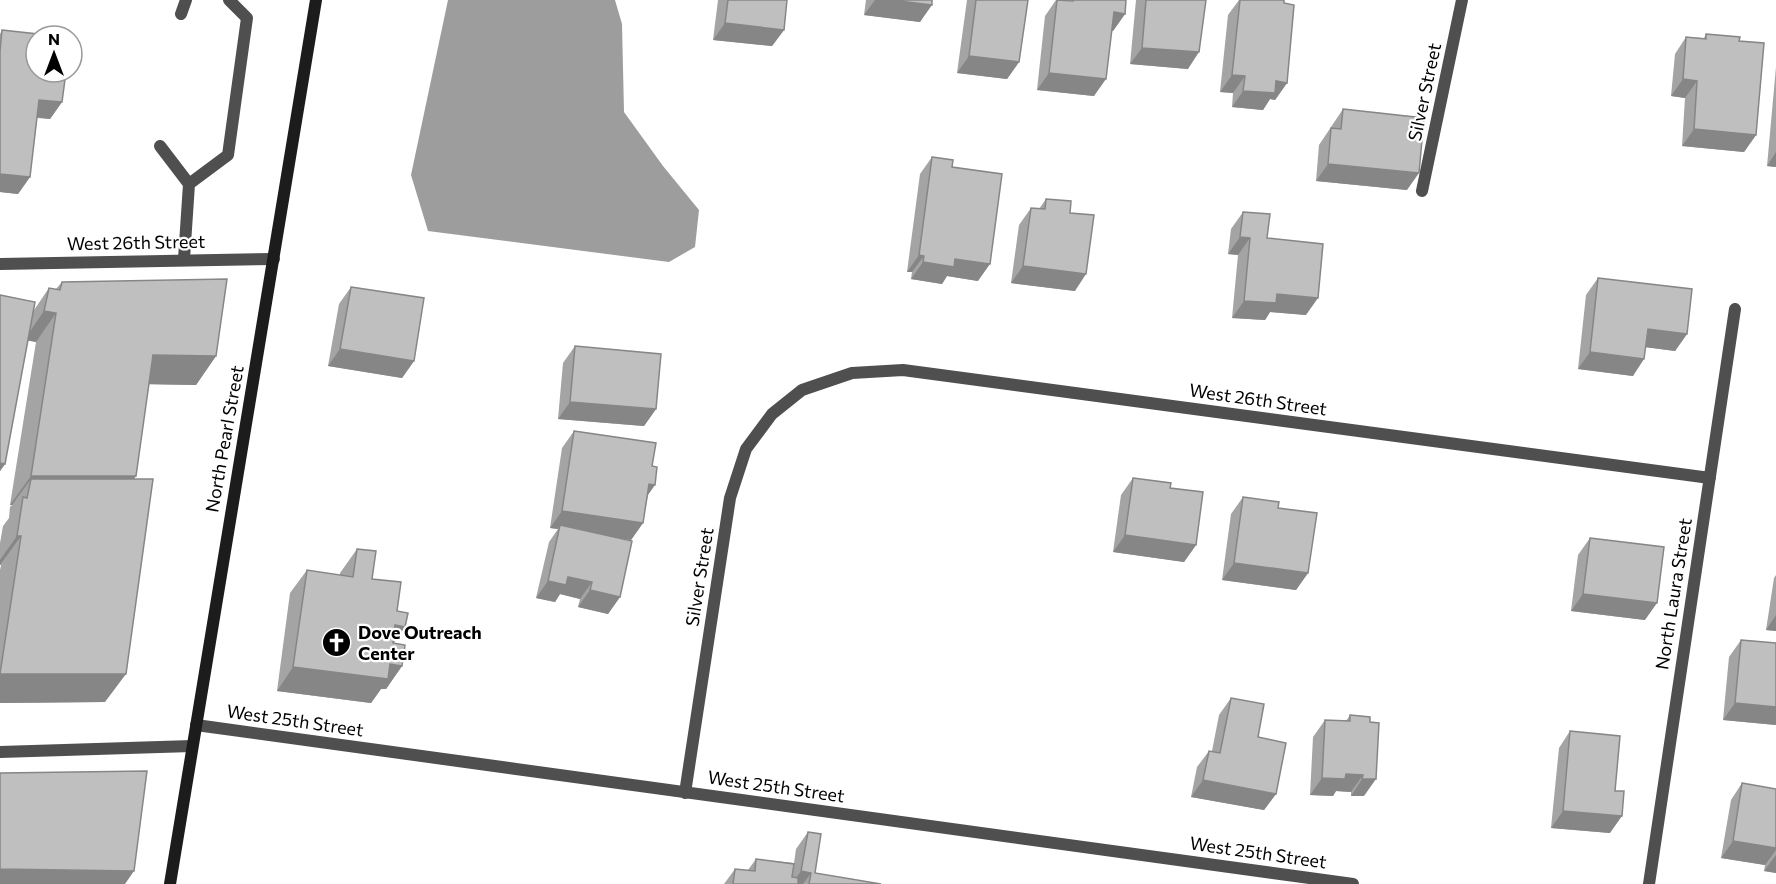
<svg xmlns="http://www.w3.org/2000/svg" width="1776" height="884" font-family="Commissioner,sans-serif">
<rect width="100%" height="100%" fill="#fff"/>
<!-- water -->
<path fill="#9d9d9d" d="M448 0H615L622 24 624 112 663 166 699 210 695 247 669 262 428 231 411 175Z"/>
<g fill="none" stroke-linecap="round" stroke-linejoin="round">
<!-- lane -->
<path stroke="#4f4f4f" stroke-width="12" d="M181 14 186 0
M160 146 189 184 184 259
M189 184 228 155 247 18 229 0"/>
<!-- street -->
<path stroke="#4f4f4f" stroke-width="12" d="M1422 191 1462 0
M0 264 274 259
M196 725 1353 884
M0 752 192 746
M685 793 730 498 746 449 772 414 802 390 852 373 903 370 1710 478
M1649 884 1735 309"/>
<!-- secondary -->
<path stroke="#1c1c1c" stroke-width="12" d="M170 884 316 0"/>
</g>
<!-- wall -->
<path fill="#a4a4a4" d="M718 0H787L784 30 772 46 713 40Z
M866 0H932L920 22 864 15Z
M967 0H1028L1019 62 1007 79 957 73Z
M1056 0H1126L1125 14 1113 31 1112 30 1094 96 1037 90 1045 16Z
M1136 0H1206L1188 69 1130 64Z
M1239 0H1284L1287 83 1275 100 1270 99 1263 110 1232 107 1233 93 1220 92 1228 15Z
M2 30 36 36 62 102 50 119 37 118 30 177 18 194 0 192V34Z
M1706 34 1739 41 1756 135 1744 152 1682 146 1685 98 1671 96 1675 54 1686 37 1704 38Z
M1776 67V167L1767 166Z
M1343 109 1407 190 1316 181 1319 145Z
M932 157 952 167 978 281 947 276 942 284 911 279 912 272H907L920 174Z
M1046 199 1070 213 1075 291 1011 283 1019 225 1031 208 1039 209Z
M1243 212 1267 238 1306 315 1270 312 1265 320 1232 318 1238 255 1228 254 1231 229Z
M1598 278 1687 334 1675 351 1646 347 1633 376 1578 369 1586 295Z
M62 282 216 356 196 385 149 384 136 476 133 479 105 702 0 703V570L1 565H0V543L3 526 9 518 10 507 12 505H10L36 342 28 340 5 464 0 471V295L34 310 49 288 56 289Z
M351 287 414 361 402 378 328 366 339 304Z
M575 346 656 409 644 426 558 419 563 363Z
M574 431 648 495 643 523 631 540 618 538 620 597 608 614 578 607 580 599 560 594 555 602 536 598 549 542 558 529 550 528 562 448Z
M1133 478 1170 488 1196 545 1184 562 1113 552 1121 495Z
M1243 497 1278 508 1308 573 1296 590 1222 580 1231 514Z
M1590 538 1645 620 1571 611 1578 555Z
M357 549 372 579 397 611 405 627 393 643 402 666 386 689H381L371 703 277 691 290 593 307 570 340 575V573Z
M1776 575V631L1766 630 1774 578Z
M1741 640 1776 643V725L1723 720 1729 657Z
M1231 698 1276 794 1264 810 1191 797 1197 767 1209 751H1212L1219 715Z
M1350 715 1370 722 1364 796H1351V792L1336 791 1333 796 1310 795 1313 737 1325 720 1346 721Z
M1570 731 1610 833 1551 828 1559 748Z
M1742 783 1776 789V873L1764 871 1765 865 1721 858 1731 800Z
M808 832 815 873 881 884H724L735 869 748 870 756 859 794 863 796 849Z"/>
<!-- shaded-wall -->
<path fill="#868686" d="M875 0H891L932 5 920 22 864 15Z
M1114 12 1125 14 1113 31 1102 29Z
M725 23 784 30 772 46 713 40Z
M1142 48 1199 52 1188 69 1130 64Z
M969 56 1019 62 1007 79 957 73Z
M1049 73 1106 79 1094 96 1037 90Z
M1232 75 1245 76 1233 93 1220 92Z
M1683 79 1697 81 1685 98 1671 96Z
M1276 81 1287 83 1275 100 1270 99 1263 110 1232 107 1243 91Z
M39 100 62 102 50 119 27 116Z
M1694 129 1756 135 1744 152 1682 146Z
M1776 152V167L1767 166Z
M1328 164 1419 173 1407 190 1316 181Z
M0 174 30 177 18 194 0 192Z
M1240 237 1250 238 1238 255 1228 254Z
M919 255 924 256 912 272H907Z
M955 259 990 264 978 281 947 276 942 284 911 279 923 262Z
M1023 266 1086 274 1075 291 1011 283Z
M1277 294 1318 298 1306 315 1270 312 1265 320 1232 318 1244 301Z
M44 311 56 313 36 342 24 340Z
M1648 329 1687 334 1675 351 1636 346Z
M340 349 414 361 402 378 328 366Z
M1590 352 1644 359 1633 376 1578 369Z
M153 355 216 356 196 385 133 384Z
M570 402 656 409 644 426 558 419Z
M0 463 5 464 0 471Z
M31 476H136L116 505 27 498 31 479 12 505H10Z
M649 484 655 485 643 502Z
M562 511 643 523 631 540 560 529V525L558 529 550 528Z
M1125 535 1196 545 1184 562 1113 552Z
M17 536H21L0 565V560Z
M1234 563 1308 573 1296 590 1222 580Z
M568 577 592 582 580 599 560 594 555 602 536 598 548 581Z
M590 590 620 597 608 614 578 607Z
M1583 594 1657 603 1645 620 1571 611Z
M1776 615V631L1766 630Z
M395 625 405 627 389 650Z
M390 664 402 666 386 689H381L371 703 277 691 293 667Z
M0 674H126L105 702 0 703Z
M1735 703 1776 707V725L1723 720Z
M1346 774 1363 775 1351 792 1336 791 1333 796 1310 795 1322 778Z
M1362 779H1376L1364 796H1351Z
M1203 780 1276 794 1264 810 1191 797Z
M1563 811 1622 816 1610 833 1551 828Z
M1733 841 1776 848V850L1765 865 1721 858Z
M1776 855V873L1764 871Z
M0 869 134 871 125 884H0Z
M801 871 811 873 803 884H792Z"/>
<!-- building -->
<path fill="#bfbfbf" stroke="#868686" stroke-width="1.5" d="M728 0H787L784 30 725 23Z
M891 0H932V5Z
M976 0H1028L1019 62 969 56Z
M1057 0 1073 1V0H1126L1125 14 1114 12 1106 79 1049 73Z
M1146 0H1206L1199 52 1142 48Z
M1240 0H1284V3L1294 5 1287 83 1276 81 1275 93 1243 91 1245 76 1232 75Z
M2 30 47 35V36H36V72H66L62 102 39 100 30 177 0 174V51Z
M1706 34 1740 37 1739 41 1764 43 1756 135 1694 129 1697 81 1683 79 1686 37 1706 39Z
M1343 109 1424 118 1419 173 1328 164 1331 128 1341 129Z
M932 157 953 160 952 167 1002 174 990 264 955 259 954 267 923 262 924 256 919 255Z
M1046 199 1071 201 1070 213 1094 215 1086 274 1023 266 1031 208 1045 209Z
M1243 212 1270 214 1267 238 1323 244 1318 298 1277 294 1276 303 1244 301 1250 238 1240 237Z
M1598 278 1692 289 1687 334 1648 329 1644 359 1590 352Z
M227 279 216 356 153 355 136 476H31L56 313 44 311 49 288 60 290 62 282Z
M351 287 424 298 414 361 340 349Z
M0 295 35 302 5 464 0 463Z
M575 346 661 354 656 409 570 402Z
M574 431 656 443 652 466 657 467 655 485 649 484 643 523 562 511Z
M1133 478 1171 483 1170 488 1203 492 1196 545 1125 535Z
M31 479H153L126 674H0L21 536H17L23 497 27 498Z
M1243 497 1279 502 1278 508 1317 513 1308 573 1234 563Z
M560 525 632 541 620 597 590 590 592 582 568 577 566 585 548 581Z
M1590 538 1664 547 1657 603 1583 594Z
M357 549 376 551 372 579 401 582 397 611 408 613 405 627 395 625 393 643 405 645 402 666 390 664 388 679 293 667 307 570 353 577Z
M1741 640 1776 643V707L1735 703Z
M1231 698 1264 704 1258 737 1286 743 1276 794 1203 780 1209 751 1220 753Z
M1350 715 1370 717V722L1379 723 1376 779H1362L1363 775 1346 774 1345 779 1322 778 1325 720 1350 721Z
M1570 731 1620 736 1615 791H1624L1622 816 1563 811Z
M147 771 134 871 0 869V773Z
M1742 783 1776 789V848L1733 841Z
M808 832 821 834 815 873 881 884H809L811 873 801 871Z
M756 859 794 864 792 877 798 878V884H733L735 869 755 871Z"/>
<!-- icons -->
<defs>
<symbol id="church-disc" viewBox="-11 -11 22 22"><circle r="9.5" fill="#000" stroke="#fff"/><path d="M-1.2-6h2.4v3.5h3.3v2.4h-3.3V6h-2.4V-.1h-3.3v-2.4h3.3Z" fill="#fff"/></symbol>
</defs>
<g fill-rule="evenodd">
<use href="#church-disc" x="320" y="626" width="33" height="33"/>
</g>
<g text-anchor="middle" stroke-width="4.5" stroke-linejoin="round" paint-order="stroke">
<!-- street labels -->
<g font-size="18" fill="#000" stroke="#fff">
<text transform="translate(1425 92) rotate(-78)" y="6">Silver Street</text>
<text transform="translate(136 243) rotate(-1)" y="6">West 26th Street</text>
<text transform="translate(1258 400) rotate(8)" y="6">West 26th Street</text>
<text transform="translate(225 439) rotate(-80)" y="6">North Pearl Street</text>
<text transform="translate(700 577) rotate(-81)" y="6">Silver Street</text>
<text transform="translate(1674 594) rotate(-81)" y="6">North Laura Street</text>
<text transform="translate(295 721) rotate(8)" y="6">West 25th Street</text>
<text transform="translate(776 787) rotate(8)" y="6">West 25th Street</text>
<text transform="translate(1258 853) rotate(8)" y="6">West 25th Street</text>
</g>
<!-- poi labels -->
<g font-size="18" font-weight="bold" fill="#000" stroke="#fff" text-anchor="start">
<text x="358" y="639">Dove Outreach<tspan x="358" dy="21">Center</tspan></text>
</g>
</g>
<!-- north arrow -->
<g transform="translate(54 54)"><circle r="28" fill="#ffffff" stroke="#999999" stroke-width="1.5"/>
<path d="M0-4.5L10 22L0 15L-10 22Z" fill="#000000"/>
<text y="-9" font-size="16" font-weight="bold" text-anchor="middle" fill="#000000">N</text>
</g>
</svg>
